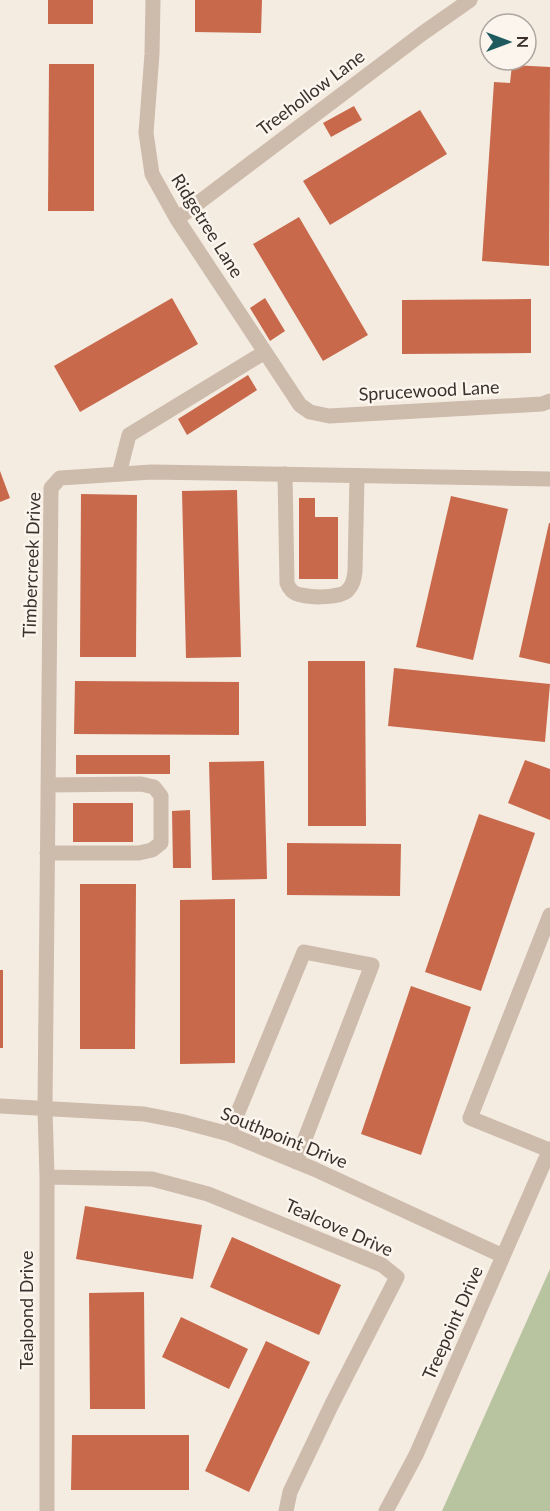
<svg xmlns="http://www.w3.org/2000/svg" width="550" height="1511" font-family="Lato,sans-serif">
<rect width="100%" height="100%" fill="#f4ebe1"/>
<!-- green -->
<path fill="#b8c4a0" d="M550 1269V1511H442Z"/>
<!-- building -->
<path fill="#c8694b" d="M48 0H93V24H48Z
M195 0H262L261 33 195 32Z
M49 64H94V211H48Z
M512 65 550 67 549 266 482 261 494 82 510 83Z
M354 106 362 120 331 137 323 123Z
M420 110 447 154 330 225 303 181Z
M299 217 368 335 323 361 253 244Z
M172 298 198 344 80 412 54 366Z
M265 298 285 331 270 341 250 308Z
M531 299V353L402 354V300Z
M248 375 257 390 187 435 178 419Z
M0 471 10 498 0 502Z
M237 490 241 657 186 658 182 491Z
M81 494 137 495 136 657H80Z
M451 496 508 509 473 660 416 647Z
M299 498H315V517H338V579H299Z
M549 523H550V664L519 657Z
M308 661H365L366 826H308Z
M394 668 550 684 545 742 388 726Z
M75 681 239 682V735L74 734Z
M76 755H170V774H76Z
M525 760 550 769V820L508 803Z
M264 761 267 879 212 880 209 762Z
M73 803H133V842H73Z
M190 810 191 868H173L172 811Z
M479 814 535 833 481 991 425 972Z
M287 843 401 844 400 896 287 895Z
M80 884H136L135 1049H80Z
M235 899V1063L180 1064V900Z
M0 970H3V1048H0Z
M411 986 471 1007 421 1155 361 1134Z
M85 1206 202 1225 193 1279 76 1259Z
M232 1237 341 1285 319 1335 210 1287Z
M144 1292 145 1409H90L89 1293Z
M181 1317 248 1349 229 1389 162 1357Z
M266 1341 310 1362 249 1492 205 1471Z
M72 1435H189V1490H71Z"/>
<g fill="none" stroke-linecap="round" stroke-linejoin="round">
<!-- minor -->
<path stroke="#cdbbac" stroke-width="15" d="M153 0 152 54 146 133 152 174 177 219 300 405 310 412 329 416 542 404 550 401
M177 219 423 33 470 0
M119 474 129 435 265 352
M285 474 287 583C288 586 290 589 292 591 301 599 341 599 348 590 353 585 354 579 355 572L357 476
M47 853H139L152 850 161 843V796L154 787 141 784 48 785
M0 1106 144 1114 180 1121 229 1134 314 1169 503 1256
M229 1134 304 952 372 965 296 1162
M549 1150 470 1118 550 915
M47 1177 152 1179 208 1194 382 1265 397 1277 332 1404 290 1492 286 1511
M47 1511V1177L45 1109 51 488 60 478 152 472 550 479
M386 1511 416 1455 550 1149"/>
</g>
<g text-anchor="middle" stroke-width="5" stroke-linejoin="round" paint-order="stroke">
<!-- street labels -->
<g font-size="18" fill="#3b302b" stroke="#fbf5ee">
<text transform="translate(311 93) rotate(-37)" y="6">Treehollow Lane</text>
<text transform="translate(207 226) rotate(58)" y="6">Ridgetree Lane</text>
<text transform="translate(429 391) rotate(-3)" y="6">Sprucewood Lane</text>
<text transform="translate(32 565) rotate(-88)" y="6">Timbercreek Drive</text>
<text transform="translate(284 1138) rotate(22)" y="6">Southpoint Drive</text>
<text transform="translate(339 1228) rotate(24)" y="6">Tealcove Drive</text>
<text transform="translate(27 1310) rotate(-90)" y="6">Tealpond Drive</text>
<text transform="translate(453 1323) rotate(-66)" y="6">Treepoint Drive</text>
</g>
</g>
<!-- north arrow -->
<g transform="translate(508 42) rotate(90)"><circle r="28" fill="#fbf5ee" stroke="#aea6a0" stroke-width="1.5"/>
<path d="M0-4.5L10 22L0 15L-10 22Z" fill="#1f5a5e"/>
<text y="-9" font-size="16" font-weight="bold" text-anchor="middle" fill="#3b302b">N</text>
</g>
</svg>
